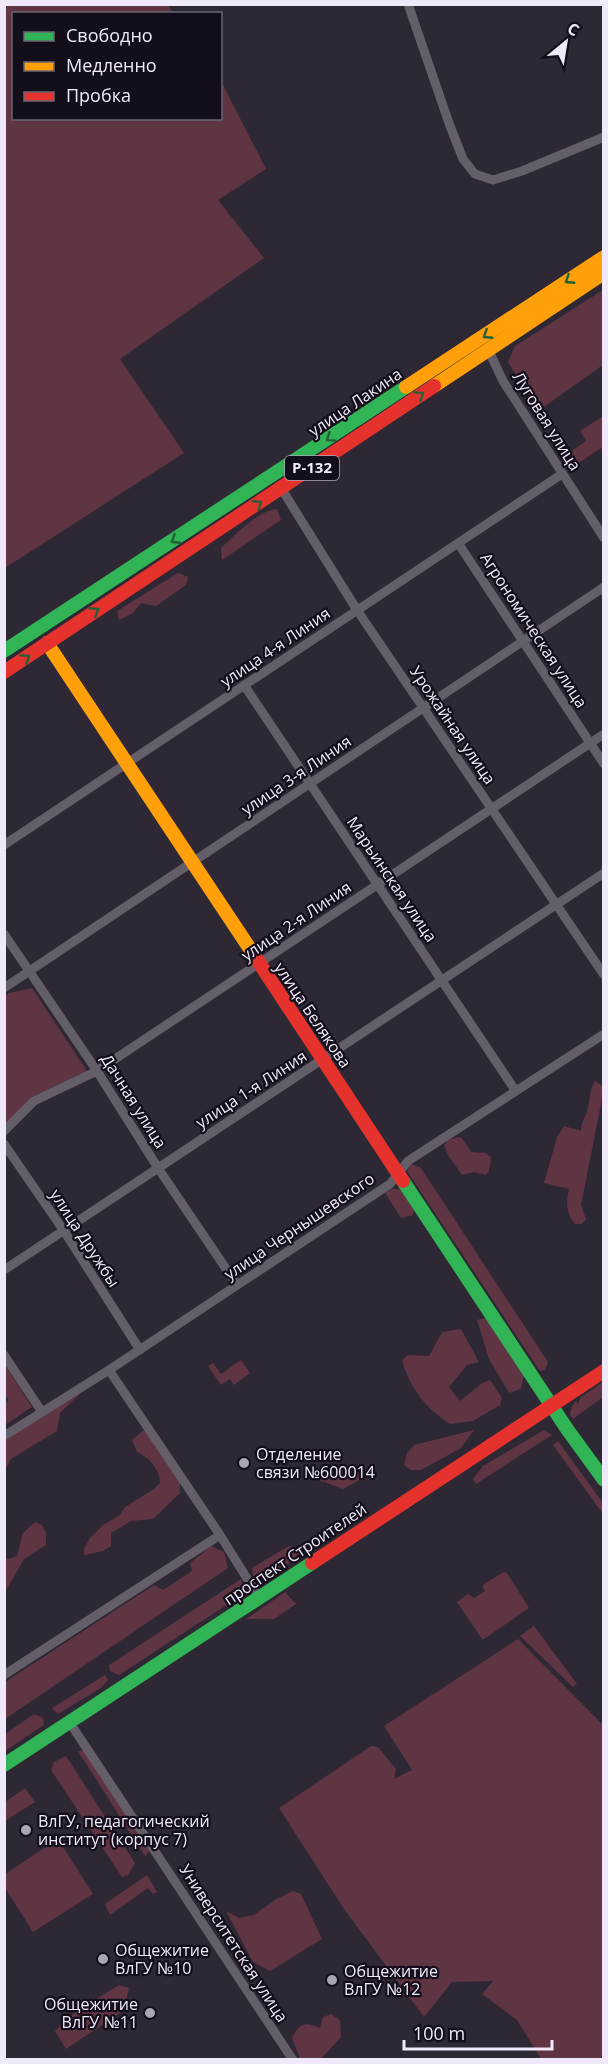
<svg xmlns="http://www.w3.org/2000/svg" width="608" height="2064" font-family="'Open Sans',sans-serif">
<rect width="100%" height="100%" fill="#2e2834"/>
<!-- green -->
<path fill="#5f3443" d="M5 4 168 5 173 13 14 14V118H220L221 81 266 169 218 200 264 258 120 359 184 453 5 568Z
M603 290V365L538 411 508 362 515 346Z
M603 416V447L577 464 570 460 573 450 586 441 580 431Z
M277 509 281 520 222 560 221 548C234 536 259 510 277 509Z
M178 573 188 577 186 585 156 606 141 603 133 613 119 620 117 611Z
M32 988 87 1071 36 1095 5 1127V996L9 993Z
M595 1081 603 1086V1094L581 1205 586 1219 582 1224H575C566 1214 566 1202 569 1189L544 1183 557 1137 564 1126 581 1131C581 1123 585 1118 587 1111 591 1100 588 1091 595 1081Z
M458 1137 462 1138 471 1152 485 1153 491 1157 489 1171 486 1175 474 1172 462 1175 448 1155 444 1145 448 1140Z
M411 1164 421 1168 548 1362 545 1370 540 1371 407 1171Z
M392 1189H400L414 1209 413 1215 401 1218 385 1193Z
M486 1318 524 1375 521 1389 509 1393 489 1359 477 1320Z
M461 1329 479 1362 467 1365 449 1387 460 1401 481 1384 490 1380 502 1398 500 1405 473 1421 450 1424C425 1408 410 1388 402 1360L408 1355 429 1356 442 1332Z
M241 1360 250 1373 234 1385 230 1379 221 1385 208 1366 213 1363 221 1374Z
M5 1365 32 1407 5 1425V1404L8 1400 5 1393Z
M603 1382V1397L573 1419 570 1414 572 1406 576 1401 578 1404 580 1398Z
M89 1385 60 1413 57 1431 11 1459 5 1470V1439Z
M144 1430 180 1481V1493L153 1519 131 1521 111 1533V1546L103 1551 84 1555V1549L90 1538 103 1525 120 1515 125 1507 154 1489 160 1483C160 1470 149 1457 137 1452L132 1440Z
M474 1430 461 1448 421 1470H411L404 1465 407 1453 414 1445Z
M544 1430 552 1435 476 1484 473 1479 483 1466Z
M558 1441 603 1503V1514L553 1445Z
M352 1463 365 1477 343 1489 316 1479Z
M35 1522 42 1525 46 1533V1545L24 1559 5 1592V1560L17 1556 23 1533Z
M211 1546 224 1552 228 1568 5 1719V1682L154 1585 163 1590 192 1571 190 1563Z
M289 1546 298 1548 303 1554 264 1579 253 1576 252 1568Z
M504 1572 507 1573 529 1608 484 1639H482L457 1602 468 1594 474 1598 485 1591 483 1587 484 1584Z
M241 1579 245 1593 119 1675 110 1671 109 1665Z
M285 1592 296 1604 274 1619H246Z
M534 1626 577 1684 573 1687 520 1636Z
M518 1639 603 1725V2059H541L517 2020 482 1994 493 1981 452 1982 424 2017 344 1909 279 1808 371 1746 378 1747 396 1769 394 1779 412 1770 384 1726Z
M105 1675 108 1680 101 1688 58 1714 52 1708Z
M34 1714 43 1718 44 1725 5 1751V1734Z
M86 1750 150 1850 145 1856 78 1751Z
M66 1756 135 1863 128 1875 122 1877 51 1770 54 1762Z
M25 1788 35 1802 5 1821V1802Z
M58 1839 93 1894 33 1932 5 1888V1874Z
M147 1875 157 1892 153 1894 148 1888 110 1915 105 1904Z
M293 1891 301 1894 322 1939 270 1971 253 1962 226 1911 239 1918 254 1915 276 1899Z
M119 1985 129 1988 127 1997 129 2007 66 2049 55 2031 76 2011Z
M331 2014 340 2020 341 2037 321 2059H300L292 2038C299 2023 305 2021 320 2028L323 2017Z"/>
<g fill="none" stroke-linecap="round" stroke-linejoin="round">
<!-- street -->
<path stroke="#645e69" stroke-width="9" d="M408 4 450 126 463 159 475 174 493 180 522 171 604 137
M488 349 503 381 604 538
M281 488 357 610 604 975
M458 543 604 764
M244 685 515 1090
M4 845 562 474
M4 934 97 1071 158 1168 237 1285
M4 988 604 587
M4 1131 34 1101 97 1071 604 734
M4 1144 64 1231 140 1350
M4 1270 604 873
M4 1355 42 1412
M109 1370 220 1535 259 1598
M4 1436 109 1370 390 1184 408 1161 604 1034
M4 1675 220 1535
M70 1723 293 2060"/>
<!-- fast -->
<path stroke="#30b455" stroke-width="14" d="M4 651 406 387
M403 1181 567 1429 604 1480
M4 1765 312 1563"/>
<!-- slow -->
<path stroke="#ff9f0a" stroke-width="14" d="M434 386 604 273
M406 387 604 257
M47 643 254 955"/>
<!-- jam -->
<path stroke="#e5322d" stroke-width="14" d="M4 672 434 386
M254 955 403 1181
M312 1563 604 1371"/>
</g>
<!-- one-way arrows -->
<defs><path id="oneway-chevron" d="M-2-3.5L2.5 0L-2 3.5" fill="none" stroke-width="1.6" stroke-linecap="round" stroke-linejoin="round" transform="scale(1.5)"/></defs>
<g stroke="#226137">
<use href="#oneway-chevron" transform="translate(569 280) rotate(147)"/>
<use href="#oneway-chevron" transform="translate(487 335) rotate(147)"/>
<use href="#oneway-chevron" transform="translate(420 395) rotate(-34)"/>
<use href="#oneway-chevron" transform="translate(330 438) rotate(146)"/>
<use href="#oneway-chevron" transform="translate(258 504) rotate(-33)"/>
<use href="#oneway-chevron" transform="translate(175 540) rotate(147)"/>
<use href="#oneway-chevron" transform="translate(95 611) rotate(-33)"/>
<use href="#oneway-chevron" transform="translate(26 658) rotate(-34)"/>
</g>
<!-- markers -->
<g fill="#aca5b4" stroke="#130e19" stroke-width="2">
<circle cx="244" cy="1463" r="6"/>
<circle cx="26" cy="1830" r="6"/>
<circle cx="103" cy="1959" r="6"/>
<circle cx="332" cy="1980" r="6"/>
<circle cx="150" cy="2013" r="6"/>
</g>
<g text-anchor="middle" stroke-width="4.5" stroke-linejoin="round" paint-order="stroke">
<!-- shield labels -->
<rect fill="#130e19" stroke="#aea7b6" stroke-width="1.5" x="285" y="456" width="54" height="24" rx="4.5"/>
<g font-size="15" font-weight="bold" fill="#f0e9f9">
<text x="312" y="473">Р-132</text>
</g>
<!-- street labels -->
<g font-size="16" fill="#f0e9f9" stroke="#130e19">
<text transform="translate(355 402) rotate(-34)" y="6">улица Лакина</text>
<text transform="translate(547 421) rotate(58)" y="6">Луговая улица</text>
<text transform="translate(534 630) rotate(57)" y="6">Агрономическая улица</text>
<text transform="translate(275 647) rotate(-34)" y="6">улица 4-я Линия</text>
<text transform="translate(453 725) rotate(56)" y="6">Урожайная улица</text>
<text transform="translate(296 775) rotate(-34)" y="6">улица 3-я Линия</text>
<text transform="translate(392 879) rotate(56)" y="6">Марьинская улица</text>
<text transform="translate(296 921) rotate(-34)" y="6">улица 2-я Линия</text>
<text transform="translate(313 1015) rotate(56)" y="6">улица Белякова</text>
<text transform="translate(251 1089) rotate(-33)" y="6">улица 1-я Линия</text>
<text transform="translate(134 1101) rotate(58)" y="6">Дачная улица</text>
<text transform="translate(299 1226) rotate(-34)" y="6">улица Чернышевского</text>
<text transform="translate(85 1238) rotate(57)" y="6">улица Дружбы</text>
<text transform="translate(295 1554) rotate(-34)" y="6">проспект Строителей</text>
<text transform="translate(234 1943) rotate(57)" y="6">Университетская улица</text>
</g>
<!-- poi labels -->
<g font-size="16" fill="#f0e9f9" stroke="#130e19" text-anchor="start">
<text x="256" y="1460">Отделение<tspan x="256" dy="18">связи №600014</tspan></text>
<text x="38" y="1827">ВлГУ, педагогический<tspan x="38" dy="18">институт (корпус 7)</tspan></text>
<text x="115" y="1956">Общежитие<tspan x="115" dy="18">ВлГУ №10</tspan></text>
<text x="344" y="1977">Общежитие<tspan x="344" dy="18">ВлГУ №12</tspan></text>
<text x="138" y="2010" text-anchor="end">Общежитие<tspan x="138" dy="18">ВлГУ №11</tspan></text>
</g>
</g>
<!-- border -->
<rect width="608" height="2064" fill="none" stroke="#f0e9f9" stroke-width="12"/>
<!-- legend -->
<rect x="12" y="12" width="210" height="108" fill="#130e19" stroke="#6b6673" stroke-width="1.5"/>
<rect x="24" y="32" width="30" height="9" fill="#30b455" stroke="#6b6673" stroke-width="1.5"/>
<text x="66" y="42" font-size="18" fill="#f0e9f9">Свободно</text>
<rect x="24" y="62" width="30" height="9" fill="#ff9f0a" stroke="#6b6673" stroke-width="1.5"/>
<text x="66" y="72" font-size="18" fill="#f0e9f9">Медленно</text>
<rect x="24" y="92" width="30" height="9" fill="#e5322d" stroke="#6b6673" stroke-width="1.5"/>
<text x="66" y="102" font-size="18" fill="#f0e9f9">Пробка</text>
<!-- north arrow -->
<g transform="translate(566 42) rotate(30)" stroke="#130e19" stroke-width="4.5" paint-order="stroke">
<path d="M0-4.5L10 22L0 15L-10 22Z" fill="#f0e9f9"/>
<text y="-9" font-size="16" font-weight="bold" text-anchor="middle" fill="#f0e9f9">С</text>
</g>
<!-- scale -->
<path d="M404 2040v9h148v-9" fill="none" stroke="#f0e9f9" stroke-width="3"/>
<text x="413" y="2040" font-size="18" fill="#f0e9f9" stroke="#130e19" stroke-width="4.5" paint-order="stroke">100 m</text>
</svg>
